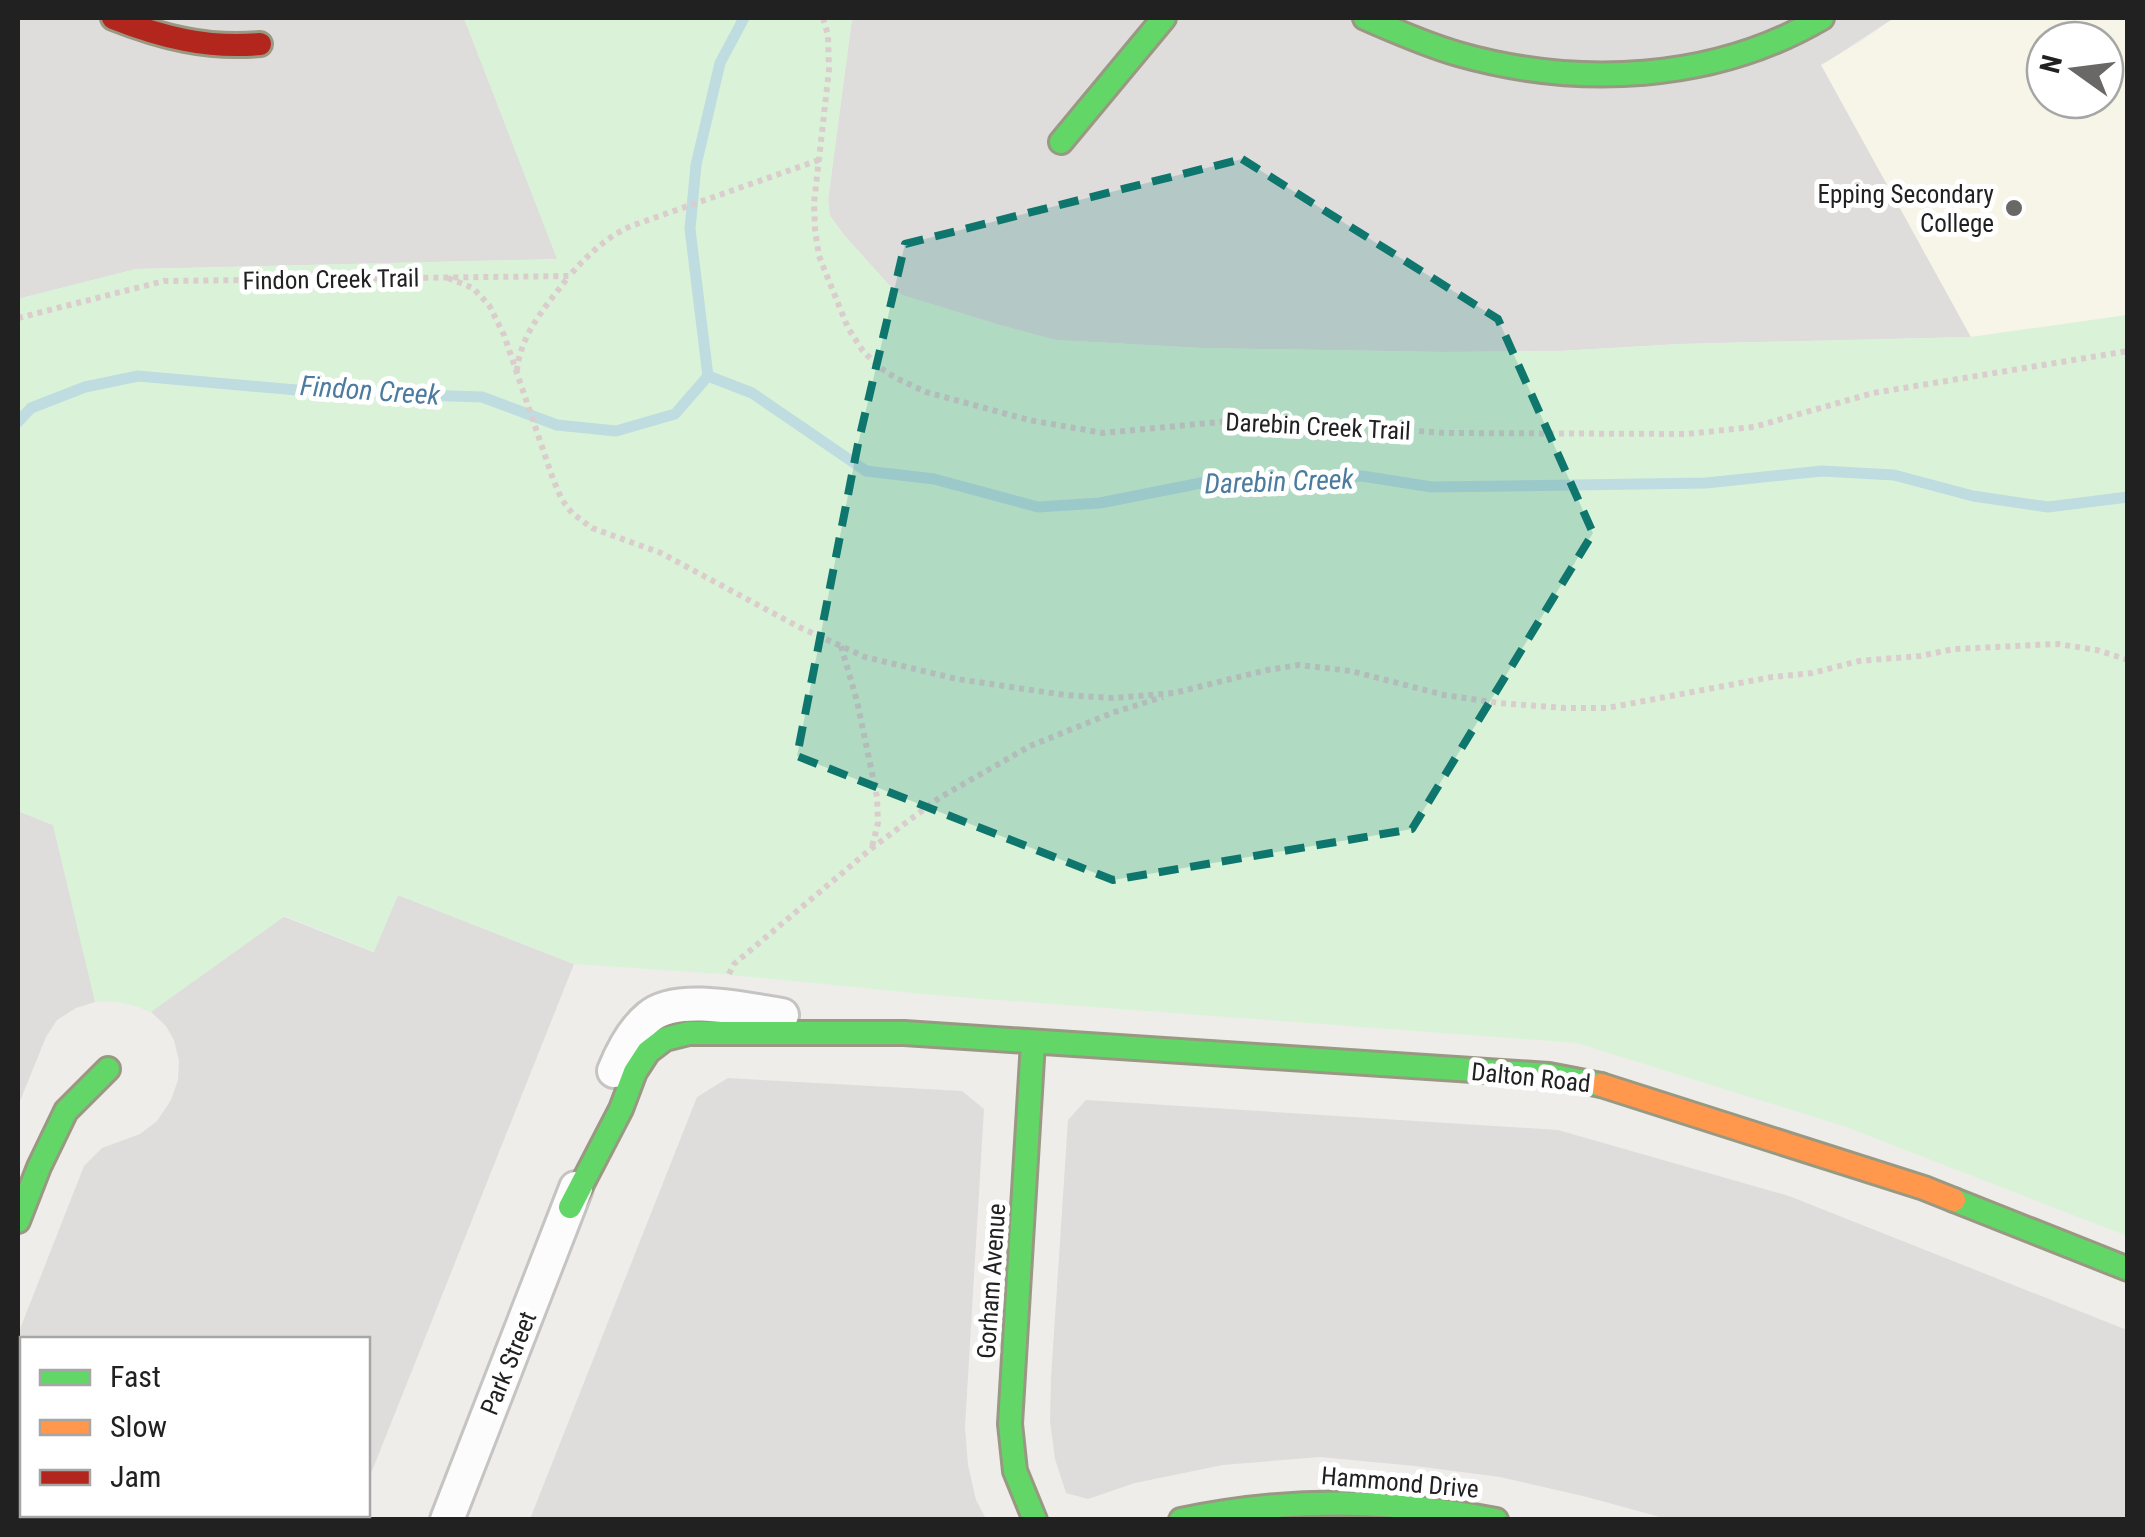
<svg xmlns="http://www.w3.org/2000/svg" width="2145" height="1537" font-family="'Roboto Condensed',sans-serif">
<rect width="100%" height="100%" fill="#efedea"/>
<!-- residential -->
<path fill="#dedddb" d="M18 18H464L558 259 136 269 18 299Z
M852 18H1894L1822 65 1971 337 1680 344 1560 351 1443 352 1203 348 1056 340 1003 326 902 295 888 284 844 235 830 216 828 200Z
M18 811 373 952 398 895 574 964 368 1481V1340H22V1514L354 1515 352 1519H18V1334L84 1166 102 1148 140 1134 157 1121 171 1100 178 1080 179 1061 174 1040 166 1026 151 1012 127 1002 110 1000 95 1002 76 1008 57 1020 46 1037 18 1106Z
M728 1078 962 1091 984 1109 965 1427 968 1465 976 1500 986 1519H530L697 1097Z
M1086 1100 1558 1130 1789 1196 2127 1330V1519H1667L1587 1497 1500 1477 1415 1466 1320 1457 1223 1465 1135 1483 1088 1499 1066 1493 1055 1459 1050 1421 1051 1378 1068 1120Z"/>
<!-- education -->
<path fill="#f7f5e7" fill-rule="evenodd" d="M1894 18H2127V315L1971 337 1821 65 1860 42ZM2045 40H2105V100H2045Z"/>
<!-- park -->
<path fill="#daf3d8" d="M464 18H852L828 200 830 216 844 235 888 284 902 295 1003 326 1056 340 1203 348 1443 352 1560 351 1680 344 1971 337 2127 315V1236L1846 1127 1577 1043 944 996 721 974 574 964 398 895 374 952 285 916 151 1012C131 1004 116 1000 95 1002L53 825 18 811V299L136 269 557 259Z"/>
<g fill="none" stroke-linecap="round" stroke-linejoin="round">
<!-- stream -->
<path stroke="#bfdce0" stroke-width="11" d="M744 18 720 63 696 165 690 229 708 376 752 393 866 471 934 479 1038 507 1100 503 1211 481H1293L1362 476 1432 487 1706 483 1822 471 1894 475 1973 496 2048 507 2128 497
M18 422 31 408 85 387 138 376 308 391 482 397 557 425 616 431 675 414 708 376"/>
<defs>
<path id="street" d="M614 1071C622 1051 632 1031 649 1017 677 993 747 1010 782 1015
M447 1520 576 1188"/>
<path id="fast" d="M1365 18C1395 31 1426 45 1458 54 1578 88 1713 82 1822 18
M1061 142 1164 18
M1033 1042 1010 1424 1015 1471 1035 1520
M1954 1200 2128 1269
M570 1207 621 1109 635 1072 648 1052 665 1039 689 1033H904L1549 1075 1601 1085
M18 1221 39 1167 66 1111 108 1069
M1181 1520C1292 1497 1385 1499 1496 1520"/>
<path id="slow" d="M1601 1085 1924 1188 1954 1200"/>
<path id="jam" d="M113 18C161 37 208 49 260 44"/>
</defs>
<!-- street casing -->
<use href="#street" stroke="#c5c4c2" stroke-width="38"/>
<!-- fast casing -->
<use href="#fast" stroke="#999882" stroke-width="28"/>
<!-- slow casing -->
<use href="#slow" stroke="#999882" stroke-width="28"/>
<!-- jam casing -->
<use href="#jam" stroke="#999882" stroke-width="28"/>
<!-- path -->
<path stroke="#dbcdcd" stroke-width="6" stroke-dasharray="5 5" stroke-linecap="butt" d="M823 18 828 35 829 70 814 203 815 230 819 256 848 328 863 351 879 367 896 378 926 392 1029 420 1103 433 1251 419 1445 433 1686 434 1754 427 1873 393 2128 351
M448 278 473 288 489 305 504 335 553 479 562 500 572 513 592 528 661 553 799 627 865 657 957 679 1065 695 1113 698 1174 693 1267 670 1299 665 1351 671 1444 695 1499 703 1565 708H1607L1772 677 1812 673 1859 661 1920 656 1954 649 2058 644 2097 650 2128 660
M18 318 164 281 569 276C588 255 605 238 631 226L819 160
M517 371C520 334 547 305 569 276
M841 646 857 701 877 797 878 823 872 847
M729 974 734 964 872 848 939 798 1030 746 1112 713 1163 697"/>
<!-- street -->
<use href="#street" stroke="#fdfcfc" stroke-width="32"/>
<!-- fast -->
<use href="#fast" stroke="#63d668" stroke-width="22"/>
<!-- slow -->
<use href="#slow" stroke="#ff974d" stroke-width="22"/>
<!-- jam -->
<use href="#jam" stroke="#b3261e" stroke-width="22"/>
</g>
<!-- marked area -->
<path fill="#0f766e" fill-opacity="0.2" stroke="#0f766e" stroke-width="8" stroke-dasharray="20 12" stroke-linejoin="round" d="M1242 159 1498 319 1593 533 1412 829 1113 880 797 756 858 444 905 244Z"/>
<!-- markers -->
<circle fill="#696867" stroke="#fff" stroke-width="4" cx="2014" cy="208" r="10"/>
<g text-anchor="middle" stroke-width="10" stroke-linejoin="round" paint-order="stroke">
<!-- poi labels -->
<g font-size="25" fill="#212121" stroke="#fff" text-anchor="end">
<text x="1994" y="203">Epping Secondary<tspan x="1994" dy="29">College</tspan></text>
</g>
<!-- street labels -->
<g font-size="25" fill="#212121" stroke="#fff">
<text transform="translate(331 279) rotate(-1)" y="9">Findon Creek Trail</text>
<text transform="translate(1318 426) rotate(3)" y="9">Darebin Creek Trail</text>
<text transform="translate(1531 1077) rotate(6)" y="9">Dalton Road</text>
<text transform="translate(991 1281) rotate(-86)" y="9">Gorham Avenue</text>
<text transform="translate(508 1363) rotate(-68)" y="9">Park Street</text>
<text transform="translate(1400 1482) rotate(5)" y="9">Hammond Drive</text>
</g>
<!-- water labels -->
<g font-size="28" font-style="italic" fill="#4b7b9e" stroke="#fff">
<text transform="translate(370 390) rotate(4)" y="10">Findon Creek</text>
<text transform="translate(1279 481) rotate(-2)" y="10">Darebin Creek</text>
</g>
</g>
<!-- border -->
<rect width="2145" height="1537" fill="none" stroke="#212121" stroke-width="40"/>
<!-- legend -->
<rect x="20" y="1337" width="350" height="180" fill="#ffffff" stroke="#a6a6a6" stroke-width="2.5"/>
<rect x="40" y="1370" width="50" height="15" fill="#63d668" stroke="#a6a6a6" stroke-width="2.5"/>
<text x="110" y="1387" font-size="30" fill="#212121">Fast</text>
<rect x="40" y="1420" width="50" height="15" fill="#ff974d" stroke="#a6a6a6" stroke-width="2.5"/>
<text x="110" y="1437" font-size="30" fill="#212121">Slow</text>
<rect x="40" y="1470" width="50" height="15" fill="#b3261e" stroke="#a6a6a6" stroke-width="2.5"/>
<text x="110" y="1487" font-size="30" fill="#212121">Jam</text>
<!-- north arrow -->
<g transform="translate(2075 70) rotate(284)"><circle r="48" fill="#ffffff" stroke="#a6a6a6" stroke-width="2.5"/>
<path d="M0-8L18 38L0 25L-18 38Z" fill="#696867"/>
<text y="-15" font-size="28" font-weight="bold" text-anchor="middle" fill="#212121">N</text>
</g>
</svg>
